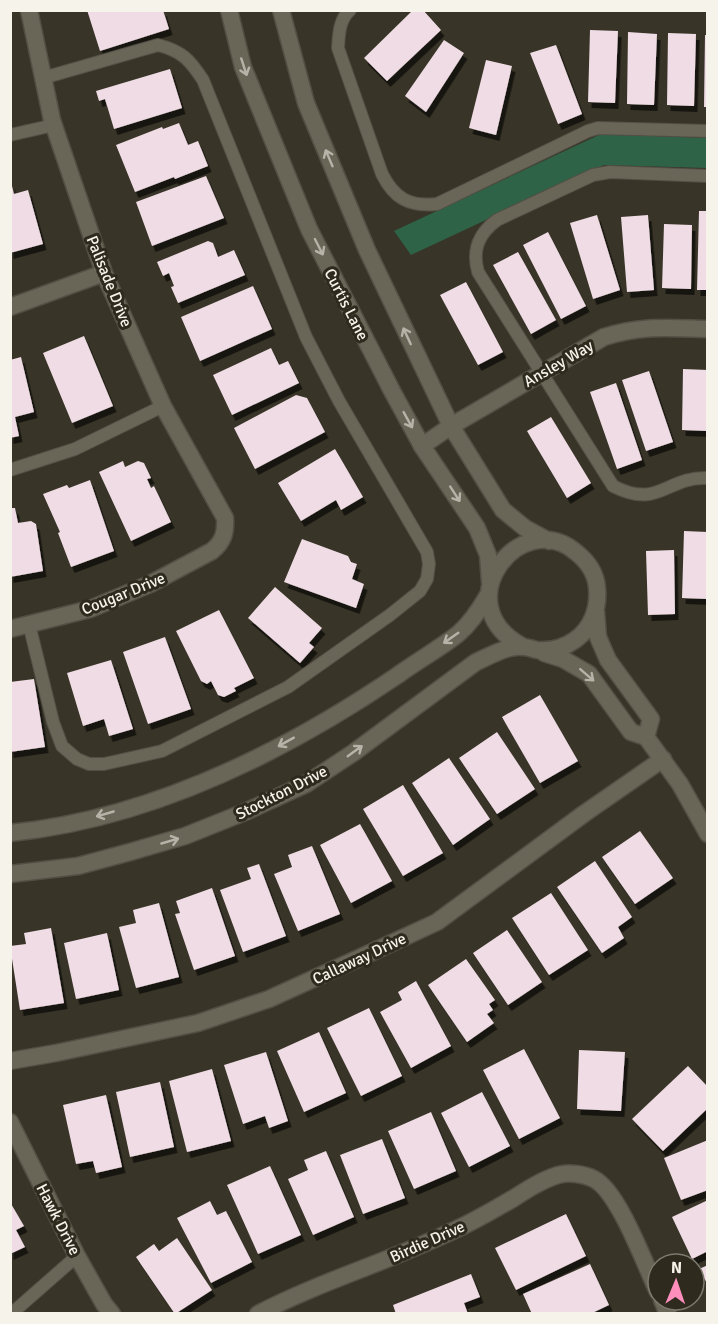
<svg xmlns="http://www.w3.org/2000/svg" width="718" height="1324" font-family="Signika,sans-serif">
<defs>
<filter id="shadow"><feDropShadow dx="3.5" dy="6" stdDeviation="0" flood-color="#0009"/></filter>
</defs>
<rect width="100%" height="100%" fill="#383427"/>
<!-- green -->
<path fill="#2f6347" d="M601 134 707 138V168L604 165 411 255 394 231Z"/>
<!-- building -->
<path fill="#efdce4" filter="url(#shadow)" d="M87 10H163L169 29 100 51Z
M413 10H423L441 30 387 81 364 58Z
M590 30 618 31 615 103 588 102Z
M628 32 657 34 654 105 627 104Z
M668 33 696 34 694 106 667 105Z
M705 35H708V107H704Z
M444 40 464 53 426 112 405 96Z
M556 45 582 114 558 124 530 53Z
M486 60 512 66 496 135 469 128Z
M170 69 182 108 114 129 105 99 99 101 96 91Z
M179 123 188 145 198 141 208 166 175 179 174 177 135 192 116 145 162 127 163 129Z
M206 176 224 218 152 246 136 202Z
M11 182 14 194 28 190 43 244 10 253Z
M699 211H708V290H697Z
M597 215 620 290 593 299 570 223Z
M648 215 654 290 627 292 621 217Z
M664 224 692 225 691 289 662 288Z
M548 232 586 306 561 319 523 245Z
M208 241 213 243 218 257 234 250 245 275 178 303 171 287 174 286 169 273 163 276 157 262Z
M518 252 556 320 531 334 493 265Z
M466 282 503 352 478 365 440 295Z
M253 286 272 329 200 361 181 317Z
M84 336 113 406 72 423 43 353Z
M271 348 279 365 288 361 299 383 232 415 213 375Z
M21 357 34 412 15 417 19 436 10 438V360Z
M683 369 708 370V431L682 430Z
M649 371 673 442 646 451 622 380Z
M616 383 642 460 617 469 590 392Z
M296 395 307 398 325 432 255 469 234 428Z
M551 417 591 483 567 498 527 431Z
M335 449 363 497 341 510 336 500 301 521 278 483Z
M123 461 125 467 138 461 144 463 151 478 147 479 151 488 154 486 171 522 131 541 99 472Z
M90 480 114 551 71 567 58 533 60 532 43 494 67 485 69 488Z
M10 508H15L18 523 31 521 36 524 43 571 10 577Z
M684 531 708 532V599L682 598Z
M302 539 348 556 351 562 357 564 352 579 364 584 356 608 284 582Z
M674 550 675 614 648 615 646 551Z
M275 587 322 628 309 643 314 647 300 663 248 618Z
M219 610 254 678 234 688 236 691 224 697 218 695 211 681 207 684 201 681 176 631Z
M165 637 191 709 148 724 123 652Z
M111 660 133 729 109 736 104 719 83 726 67 673Z
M34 679 45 747 10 752V682Z
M540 695 578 761 540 783 502 717Z
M497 732 535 789 497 814 459 758Z
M449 758 490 819 453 845 412 783Z
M403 785 443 853 403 876 363 809Z
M360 824 392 881 351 903 320 845Z
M640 831 673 878 635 904 602 857Z
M312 846 340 914 298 931 274 874 292 867 288 855Z
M595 861 632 917 618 927 624 938 602 953 557 887Z
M259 864 286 936 243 952 220 890 251 879 247 868Z
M212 888 235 956 194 970 175 914 180 913 176 901Z
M551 893 588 950 549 975 512 918Z
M159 903 179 977 136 988 119 927 136 923 133 910Z
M51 928 64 1003 20 1010 10 946 26 944 24 933Z
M507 930 542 982 508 1005 473 953Z
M107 933 119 990 76 999 64 943Z
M466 959 495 1000 489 1004 493 1010 487 1014 494 1023 467 1042 428 985Z
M416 981 451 1046 411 1068 380 1012 402 1000 398 992Z
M369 1008 402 1076 361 1096 327 1028Z
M319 1032 346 1093 304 1112 277 1051Z
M524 1049 560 1118 519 1139 483 1070Z
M579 1050 625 1052 621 1111 577 1109Z
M266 1052 288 1121 269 1128 265 1116 243 1124 224 1065Z
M688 1066 708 1087V1108L663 1151 632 1119Z
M212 1069 231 1141 187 1152 169 1081Z
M160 1082 174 1147 130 1157 116 1092Z
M482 1092 510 1146 469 1167 441 1113Z
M106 1095 122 1167 96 1173 93 1161 76 1164 63 1105Z
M431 1112 456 1171 414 1189 388 1131Z
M382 1139 405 1198 363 1214 340 1155Z
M708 1140V1190L681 1200 664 1158Z
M326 1151 354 1217 313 1235 288 1179 308 1170 304 1160Z
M270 1166 301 1235 258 1254 227 1185Z
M708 1200V1251L692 1259 672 1217Z
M210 1201 217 1215 226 1211 252 1262 211 1283 177 1218Z
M10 1202 24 1226 16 1230 25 1247 10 1254Z
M566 1214 586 1256 516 1290 495 1248Z
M177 1238 212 1290 175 1314 136 1257 154 1244 159 1251Z
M590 1264 609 1305 590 1314H532L523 1294Z
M708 1265V1285L699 1269Z
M471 1274 480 1297 464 1303 468 1314H396L393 1305Z"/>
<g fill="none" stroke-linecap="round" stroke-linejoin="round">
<defs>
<path id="service" d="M350 10C339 20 339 34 338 48L382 174C394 198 409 207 437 204L588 131 598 128 708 131
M10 135 54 125
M708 176 610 172 593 175 497 220C478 234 472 250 478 272L613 486C659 510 666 476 708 478
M10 470 75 449 163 406
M29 624 53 722 62 746 77 759 89 764H104L162 751 288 687 390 615 420 591 427 579 429 564 427 552 339 401 306 337 203 80C190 60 182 51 158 45L43 78
M11 1314 77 1256"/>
<path id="minor" d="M10 307 104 273
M422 446 451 426 604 337C642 325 668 328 708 329
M10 629 90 609 150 584 212 551C223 542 226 533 225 518L163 406 104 273 52 120 29 10
M10 1061 56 1053 198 1023 269 999 368 954 437 922 585 813 663 759
M10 1122 77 1256 104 1304 112 1314
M662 1300 668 1314
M258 1314C319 1282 384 1263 446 1234 470 1224 492 1211 514 1198 528 1189 542 1180 558 1175 569 1172 584 1174 594 1179 619 1192 645 1265 658 1292"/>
<path id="tertiary" d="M229 10 243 67 309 229 392 391 422 446 477 528 488 555 490 582
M281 10 306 103 367 250 451 426 503 510 525 528 549 541
M596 612 598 637 608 660 651 719 646 737
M544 653 563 659 589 674 631 732 646 737 680 784 708 834
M10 833C150 819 283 753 398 675 417 661 439 649 458 634 471 623 480 609 488 595
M10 874 78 866 130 852 185 836 245 812 306 784 353 753 476 662C490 656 508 645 523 647 528 647 532 649 537 650 550 651 564 648 575 640 592 628 599 608 597 588 596 574 588 562 577 553 521 504 444 604 522 646"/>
</defs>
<!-- service casing -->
<use href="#service" stroke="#534f45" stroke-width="14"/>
<!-- minor casing -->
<use href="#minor" stroke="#534f45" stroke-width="19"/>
<!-- tertiary casing -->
<use href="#tertiary" stroke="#534f45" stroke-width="19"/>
<!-- service -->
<use href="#service" stroke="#696557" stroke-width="12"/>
<!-- minor -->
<use href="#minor" stroke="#696557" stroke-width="16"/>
<!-- tertiary -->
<use href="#tertiary" stroke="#696557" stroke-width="16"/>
</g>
<!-- one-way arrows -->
<defs><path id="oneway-shaft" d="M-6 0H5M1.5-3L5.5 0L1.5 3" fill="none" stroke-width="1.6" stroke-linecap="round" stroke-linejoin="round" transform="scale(1.5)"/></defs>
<g stroke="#b7b3a8">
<use href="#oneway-shaft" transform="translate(244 67) rotate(72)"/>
<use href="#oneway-shaft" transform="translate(329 158) rotate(-113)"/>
<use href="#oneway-shaft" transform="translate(319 247) rotate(63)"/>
<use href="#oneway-shaft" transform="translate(407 336) rotate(-115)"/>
<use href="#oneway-shaft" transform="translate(408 420) rotate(61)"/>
<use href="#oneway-shaft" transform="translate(455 494) rotate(57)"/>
<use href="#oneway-shaft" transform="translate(451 638) rotate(145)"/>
<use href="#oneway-shaft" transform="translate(587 675) rotate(41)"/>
<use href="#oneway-shaft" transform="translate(286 742) rotate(151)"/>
<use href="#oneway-shaft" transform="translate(355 751) rotate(-36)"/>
<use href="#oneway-shaft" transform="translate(105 814) rotate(164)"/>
<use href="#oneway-shaft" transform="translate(170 841) rotate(-16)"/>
</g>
<g text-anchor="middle" stroke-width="6" stroke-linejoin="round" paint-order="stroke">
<!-- street labels -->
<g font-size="16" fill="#f6f3eb" stroke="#2e2a1d">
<text transform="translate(110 281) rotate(68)" y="6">Palisade Drive</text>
<text transform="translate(347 304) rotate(63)" y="6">Curtis Lane</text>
<text transform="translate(558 363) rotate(-30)" y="6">Ansley Way</text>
<text transform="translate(123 593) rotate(-22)" y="6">Cougar Drive</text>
<text transform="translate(281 792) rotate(-27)" y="6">Stockton Drive</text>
<text transform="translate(359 958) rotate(-25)" y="6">Callaway Drive</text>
<text transform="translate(59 1219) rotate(63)" y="6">Hawk Drive</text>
<text transform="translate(427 1241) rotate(-24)" y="6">Birdie Drive</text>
</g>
</g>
<!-- border -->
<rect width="718" height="1324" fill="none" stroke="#f6f3eb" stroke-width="24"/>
<!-- north arrow -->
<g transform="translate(676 1282) rotate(2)"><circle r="28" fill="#2e2a1d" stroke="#7e7a6f" stroke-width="1.5"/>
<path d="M0-4.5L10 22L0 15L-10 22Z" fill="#fe8ebc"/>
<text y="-9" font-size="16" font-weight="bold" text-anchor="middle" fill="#f6f3eb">N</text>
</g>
</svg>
